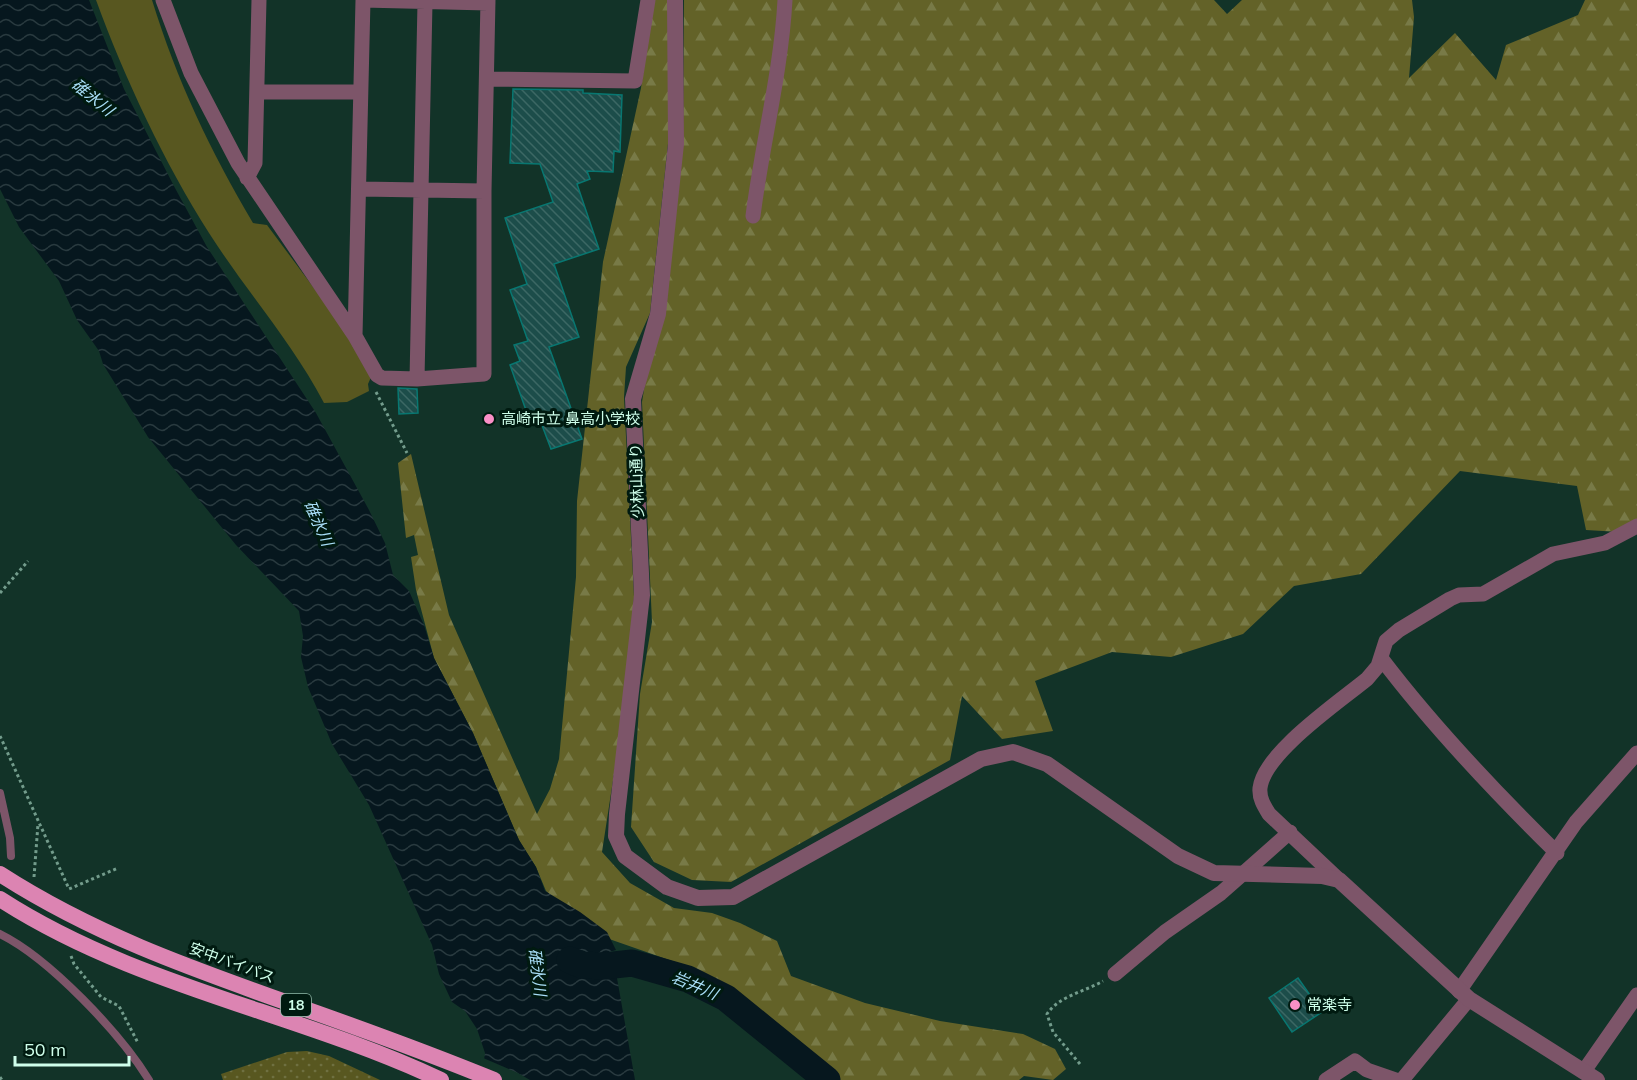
<svg xmlns="http://www.w3.org/2000/svg" width="1637" height="1080" font-family="Mulish,'Noto Sans JP',sans-serif">
<defs>
<pattern id="forest-firs" width="22" height="20" patternUnits="userSpaceOnUse" patternTransform="scale(1.5)"><rect width="22" height="20" fill="#636228"/><path d="M5 1l3.5 6h-7zM16 11l3.5 6h-7z" fill="#787a47"/></pattern>
<pattern id="park-dots" width="8" height="8" patternUnits="userSpaceOnUse" patternTransform="scale(1.5)"><rect width="8" height="8" fill="#585720"/><path d="M2 2h.1M6 6h.1" fill="none" stroke="#6f7041" stroke-width="1.8" stroke-linecap="round"/></pattern>
<pattern id="water-waves" width="16" height="10" patternUnits="userSpaceOnUse" patternTransform="scale(1.5)"><rect width="16" height="10" fill="#06171e"/><path d="M0 5q4-4 8 0t8 0" fill="none" stroke="#293a3f"/></pattern>
<pattern id="building-back-hatch" width="6" height="6" patternUnits="userSpaceOnUse" patternTransform="scale(1.5)"><rect width="6" height="6" fill="#1c4d4a"/><path d="M-1 5l2 2M0 0l6 6M5-1l2 2" fill="none" stroke="#3c6864"/></pattern>
</defs>
<rect width="100%" height="100%" fill="#123328"/>
<!-- grass -->
<path fill="#585720" d="M96 0H152C177 81 210 150 253 223L267 225 331 311 372 375 368 384 369 391 347 402 324 403C292 342 246 291 209 233 165 164 124 77 96 0Z"/>
<!-- forest -->
<path fill="url(#forest-firs)" d="M654 0H668L669 134 650 313 626 367 624 397 634 597 627 689 602 852 630 883 674 908 712 913 740 923 777 941 791 976 865 1003 940 1021 1023 1034 1055 1049 1066 1069 1053 1080 1024 1076 1019 1080H834L745 1002 675 962 592 933 546 891 536 867 519 840 473 733 434 658 416 590 411 557 418 555 414 535 406 538 398 463 411 454 449 615 537 814 550 789 559 759 576 577 577 501 603 262 641 88Z
M684 0H1214L1227 14 1242 0H1412L1414 17 1409 78 1455 33 1496 80 1506 45 1578 15 1585 0H1637V521L1620 532 1586 530 1577 486 1460 471 1361 574 1294 586 1243 634 1171 657 1112 652 1035 681 1053 731 1002 739 962 696 950 760 731 882 692 880 654 862 631 827 640 694 652 622 642 402 683 149Z"/>
<!-- park -->
<path fill="url(#park-dots)" d="M307 1051 329 1056 380 1080H223L221 1074 287 1052Z"/>
<!-- water -->
<path fill="url(#water-waves)" d="M0 0H89L124 89 175 188 207 247 316 413 369 510 385 543 393 575 409 591 424 625 434 658 473 733 519 840 536 867 545 891 580 912 607 932 616 950 599 955 617 978 635 1080H481L485 1053 477 1029 465 1011 452 1002 439 974 432 945 369 805 332 744 308 687 301 657 303 636 299 611 236 545 148 437 103 364 99 351 77 320 59 281 19 227 0 189Z"/>
<!-- pier -->
<path fill="#123328" d="M481 1057 518 1073 530 1080H478Z"/>
<g fill="none" stroke-linecap="round" stroke-linejoin="round">
<!-- river -->
<path stroke="#06171e" stroke-width="27" d="M570 960 582 965 605 966 632 963 688 979 726 998 827 1080"/>
</g>
<!-- building -->
<path fill="url(#building-back-hatch)" stroke="#087771" stroke-width="1.5" d="M513 89 583 90V93L622 95 620 152 614 151 613 172 587 171 590 179 577 184 599 249 554 264 579 337 549 347 582 439 551 449 537 412 528 416 510 365 520 361 514 345 528 341 510 290 527 284 505 218 553 202 540 164 510 163Z
M398 388 417 389 418 413 399 414Z
M1298 978 1322 1012 1292 1032 1269 998Z"/>
<g fill="none" stroke-linecap="round" stroke-linejoin="round">
<!-- path -->
<path stroke="#739c8c" stroke-width="3" stroke-dasharray="3 3" stroke-linecap="butt" d="M376 392 407 453
M0 593 28 561
M0 736 69 889 118 868
M34 877 38 824
M71 956 74 964 101 997 119 1006 138 1043
M1080 1064 1053 1032 1047 1014C1059 996 1084 992 1103 981
M0 1077 2 1080"/>
<!-- service -->
<path stroke="#7d5569" stroke-width="8" d="M0 793 10 838 11 856
M0 934C49 958 120 1033 149 1080"/>
<!-- minor -->
<path stroke="#7d5569" stroke-width="15" d="M163 0 191 73 238 163 355 336 377 375 382 378 417 379 484 374V191L488 0
M363 0 488 3
M488 79 635 81 648 0
M257 92H360
M247 178 255 163 259 0
M360 189 484 191
M753 216C762 144 781 73 785 0
M355 336 363 0
M417 379 425 3
M1381 658C1434 728 1494 791 1557 853
M1339 880 1269 814C1264 806 1259 798 1260 788 1264 753 1339 702 1367 679L1378 666 1386 641 1399 630 1450 599 1459 595 1483 594 1553 554 1605 543 1637 526
M1115 974 1165 932 1221 893 1290 832
M1459 991 1576 822 1637 753
M1584 1071 1637 995
M1326 1080 1355 1061 1367 1070 1396 1080
M1402 1080 1469 999"/>
<!-- tertiary -->
<path stroke="#7d5569" stroke-width="16" d="M675 0 676 144 658 314 633 399 642 595 617 814 616 836 625 856 667 887 698 898 733 897 981 759 1013 752 1047 764 1178 856 1214 873 1322 876 1339 880 1469 999 1597 1080"/>
<!-- trunk -->
<path stroke="#dc84b2" stroke-width="16" d="M0 874C93 934 190 968 294 1005 362 1029 428 1053 494 1080
M0 899C136 987 297 1012 441 1080"/>
</g>
<!-- markers -->
<g fill="#fa8fc7" stroke="#001a10" stroke-width="2">
<circle cx="489" cy="419" r="6"/>
<circle cx="1295" cy="1005" r="6"/>
</g>
<g text-anchor="middle" stroke-width="6" stroke-linejoin="round" paint-order="stroke">
<!-- shield labels -->
<rect fill="#001a10" stroke="#91baa9" stroke-width="1.5" x="281" y="994" width="30" height="22" rx="4.5"/>
<g font-size="14" font-weight="bold" fill="#cfffeb">
<text x="296" y="1010">18</text>
</g>
<!-- poi labels -->
<g font-size="15" fill="#cfffeb" stroke="#001a10" text-anchor="start">
<text x="501" y="424">高崎市立 鼻高小学校</text>
<text x="1307" y="1010">常楽寺</text>
</g>
<!-- street labels -->
<g font-size="15" fill="#cfffeb" stroke="#001a10">
<text transform="translate(637 481) rotate(-92)" y="5">少林山通り</text>
<text transform="translate(232 963) rotate(20)" y="5">安中バイパス</text>
</g>
<!-- water labels -->
<g font-size="16" font-style="italic" fill="#a7ddf6" stroke="#001a10">
<text transform="translate(93 97) rotate(39)" y="6">碓氷川</text>
<text transform="translate(319 523) rotate(66)" y="6">碓氷川</text>
<text transform="translate(538 972) rotate(83)" y="6">碓氷川</text>
<text transform="translate(695 985) rotate(23)" y="6">岩井川</text>
</g>
</g>
<!-- scale -->
<path d="M15 1056v9h114v-9" fill="none" stroke="#cfffeb" stroke-width="3"/>
<text x="24" y="1056" font-size="18" fill="#cfffeb" stroke="#001a10" stroke-width="4.5" paint-order="stroke">50 m</text>
</svg>
